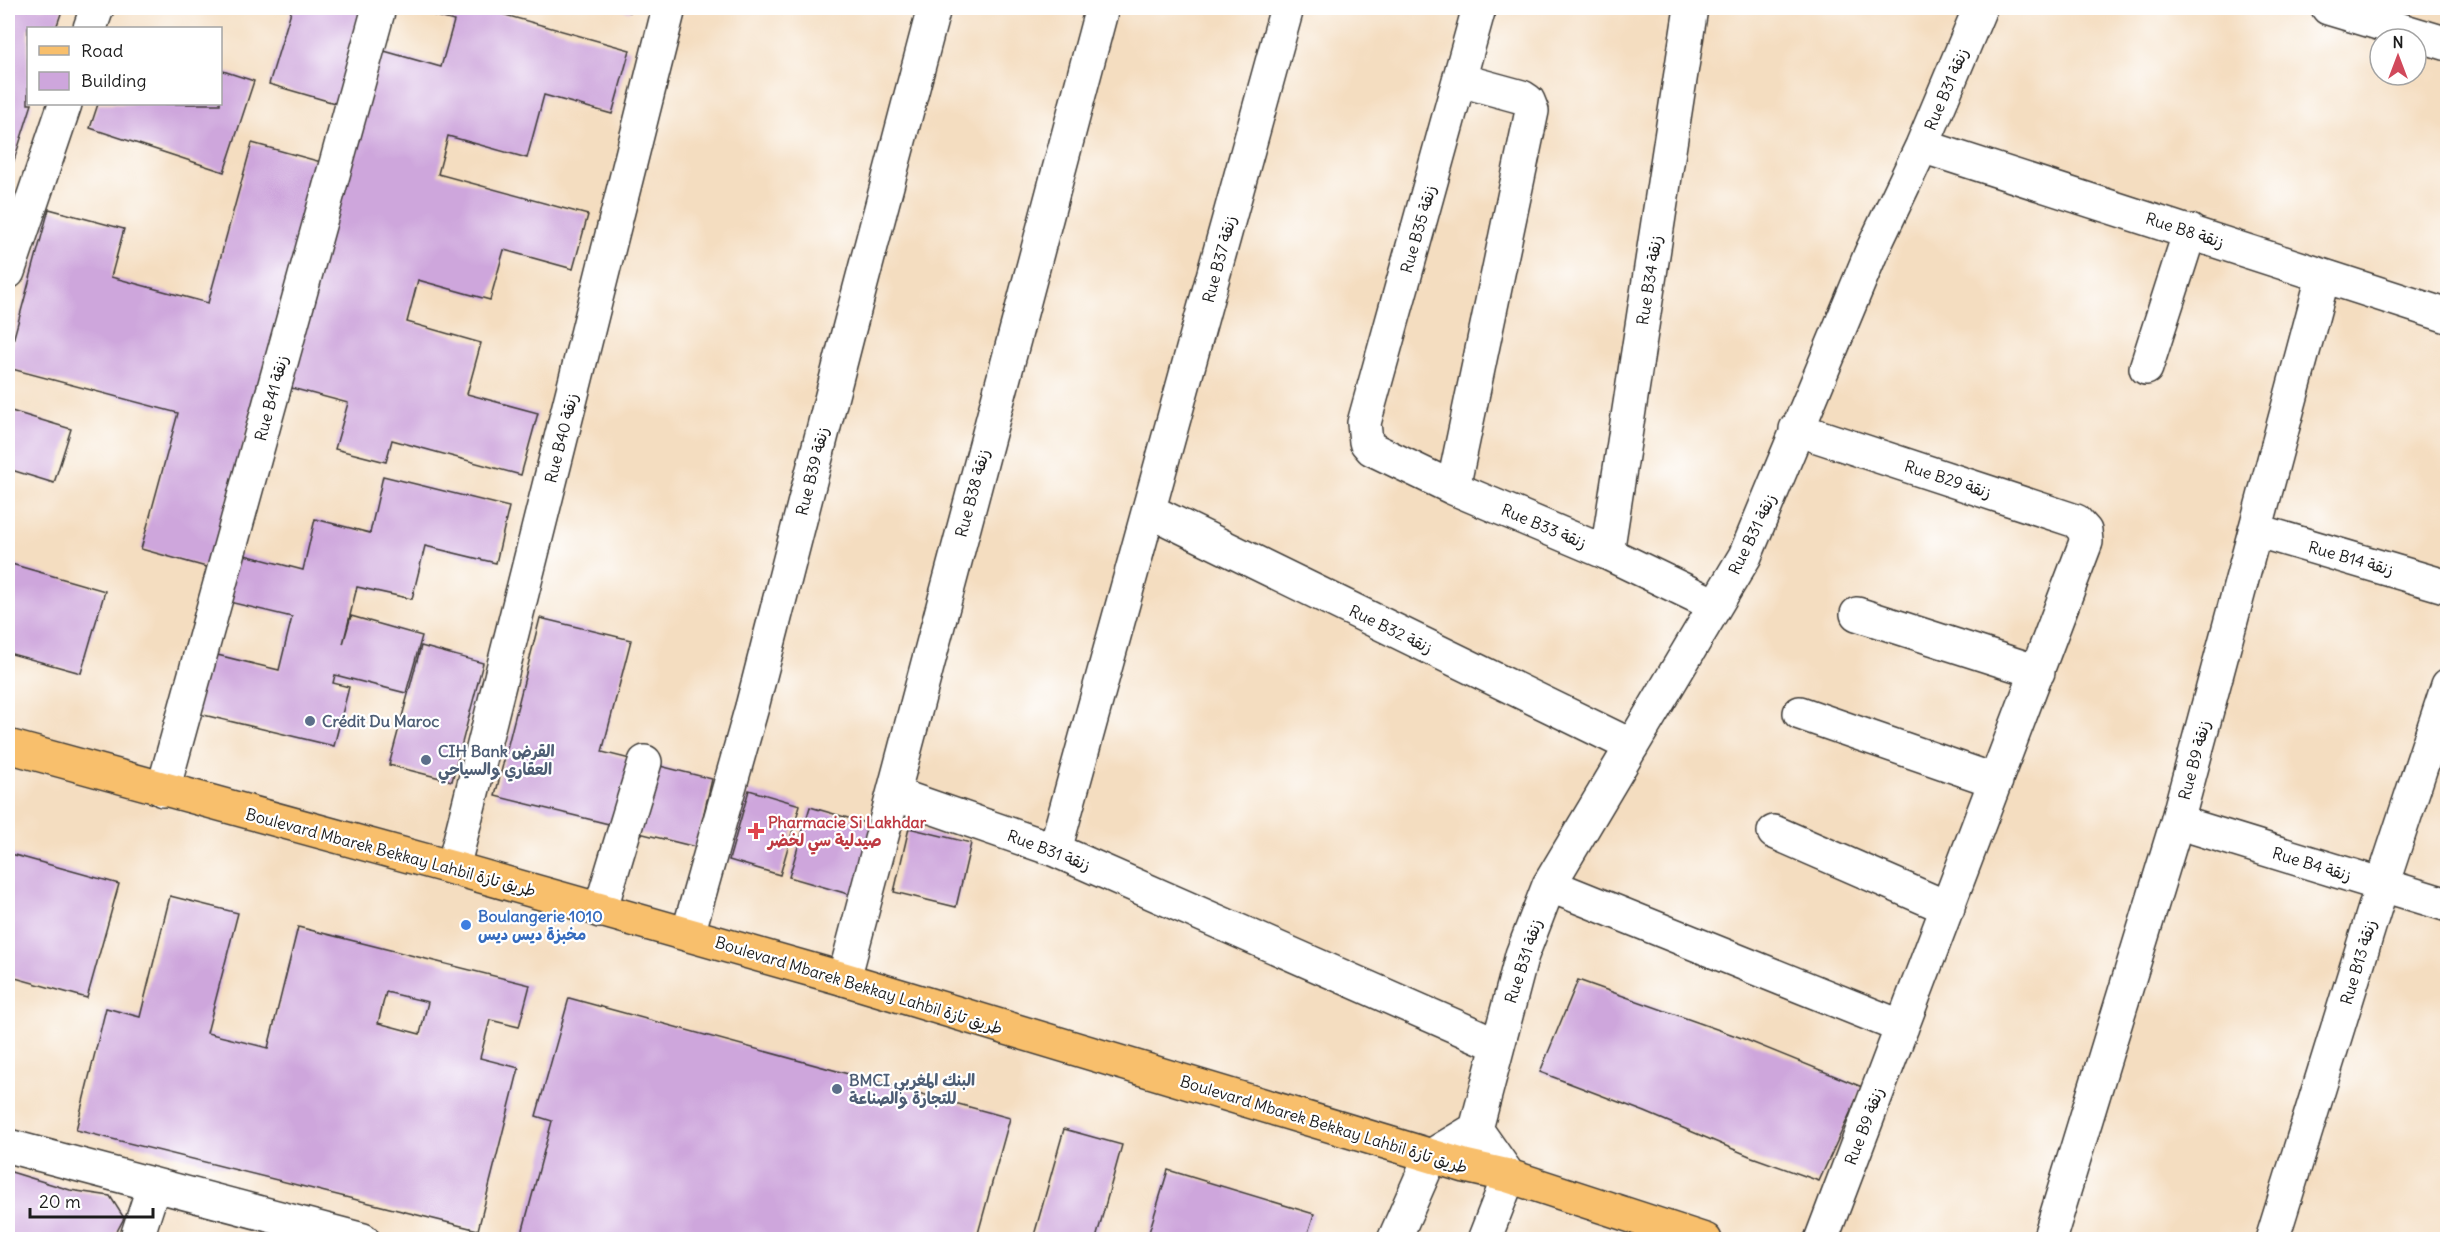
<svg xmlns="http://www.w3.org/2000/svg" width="2455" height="1247" font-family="Delius,'Playpen Sans Arabic',sans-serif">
<rect width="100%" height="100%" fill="#fff"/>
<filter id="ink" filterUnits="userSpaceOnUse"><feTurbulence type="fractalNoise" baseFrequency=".0167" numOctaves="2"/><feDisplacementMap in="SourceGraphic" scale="12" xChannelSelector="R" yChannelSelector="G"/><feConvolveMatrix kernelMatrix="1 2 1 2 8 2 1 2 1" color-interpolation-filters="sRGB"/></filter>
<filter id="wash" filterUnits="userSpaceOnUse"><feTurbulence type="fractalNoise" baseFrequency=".008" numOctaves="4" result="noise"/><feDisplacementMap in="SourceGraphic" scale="24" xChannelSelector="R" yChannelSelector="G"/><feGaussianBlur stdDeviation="1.35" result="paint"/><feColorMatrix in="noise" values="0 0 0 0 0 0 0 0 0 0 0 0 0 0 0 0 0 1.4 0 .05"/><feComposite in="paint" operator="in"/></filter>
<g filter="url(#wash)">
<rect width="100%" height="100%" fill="#f4ddc0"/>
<g id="blocks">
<!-- building -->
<path fill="#cea6dc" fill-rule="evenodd" d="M8 8H63L56 28H28V104H32L8 179Z
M292 8H366L338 104 269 84Z
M407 8H497L495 12 630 50 612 114 544 95 527 158 448 136 438 174 588 215 573 269 504 250 490 300 418 280 407 322 481 343 467 394 538 413 521 475 392 440 386 462 335 449 348 403 284 386 377 49 441 67 454 21Z
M617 8H631L630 12Z
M220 70 254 81 224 172 90 128 98 104H220Z
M252 143 321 162 210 568 141 549 178 413 8 368V359L49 209 124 229 111 277 208 303Z
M8 410 71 429 54 483 8 469Z
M383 476 509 507 496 563 425 546 412 599 357 587 343 644 351 616 422 636 406 693 335 675 333 683 349 687 334 746 195 713 209 653 279 670 292 617 225 601 237 553 303 570 315 519 370 533Z
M8 563 105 591 81 673 8 653Z
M540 618 631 640 602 752 634 760 617 826 495 796Z
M421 646 483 663 452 781 389 765Z
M652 764 712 779 696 847 635 832Z
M749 790 800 805 780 875 729 860Z
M810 807 883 828 862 898 789 877Z
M909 828 971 843 956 907 894 892Z
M11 854 119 884 87 998 8 976V867Z
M170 896 238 913 207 1033 268 1048 298 927 530 985 519 1027 490 1020 480 1058 519 1068 478 1230 76 1130 106 1008 140 1017ZM386 992 428 1002 420 1034 378 1023Z
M1578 980 1739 1037 1862 1087 1819 1181 1752 1157 1645 1112 1540 1072Z
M569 998 1010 1118 977 1237 982 1239H531L521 1237 552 1121 536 1116Z
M1064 1129 1122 1145 1096 1239H1033Z
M1168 1170 1314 1214 1306 1239H1147Z
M8 1171 70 1190 110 1196 124 1218 113 1239H8Z"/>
</g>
</g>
<g filter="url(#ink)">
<use href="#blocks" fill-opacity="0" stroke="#3c3935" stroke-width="1.5"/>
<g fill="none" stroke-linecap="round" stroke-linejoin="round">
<defs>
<path id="minor" d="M1479 8 1364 423 1366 442 1372 449 1453 488 1607 553 1715 605
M2328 8 2448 44
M90 28 97 8
M1922 146 2448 316
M8 272 65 104
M2146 368 2190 231
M1796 429 2076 521 2085 531 2086 542 1821 1240
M1453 488 1532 111 1528 101 1522 97 1460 80
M1150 511 1632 746
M2255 530 2448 587
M1607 553 1691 8
M1857 614 2038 672
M1800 713 1996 781
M163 790 379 8
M894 794 1055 850 1498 1045
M2177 822 2448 905
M1774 832 1948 908
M1055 850 1287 8
M453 868 669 8
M1549 885 1902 1027
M600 911 645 762
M688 934 752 707 847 337 934 8
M844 979 1102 8
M1476 1129 1509 1176
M8 1146 363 1240
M1431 1156 1476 1129 1522 955 1549 885 1745 556 1871 253 1922 146 1980 8
M136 1240 154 1185
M2049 1240 2177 822 2323 277
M2272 1240 2382 885 2448 685"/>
<path id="tertiary" d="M1394 1240 1431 1156
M1484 1240 1509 1176"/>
<path id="primary" d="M8 746 453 868 844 979 1465 1166 1509 1176 1705 1240"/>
</defs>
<!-- minor casing -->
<use href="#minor" stroke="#3c3935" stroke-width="36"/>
<!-- tertiary casing -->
<use href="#tertiary" stroke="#3c3935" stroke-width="36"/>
<!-- primary casing -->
<use href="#primary" stroke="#3c3935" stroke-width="36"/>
<!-- minor -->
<use href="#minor" stroke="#fff" stroke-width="33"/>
<!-- tertiary -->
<use href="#tertiary" stroke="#fff" stroke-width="33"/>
<!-- primary -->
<use href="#primary" stroke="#f8bf6c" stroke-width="33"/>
</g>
</g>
<!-- markers -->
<g fill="#5c6f8a" stroke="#fff" stroke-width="2">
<circle cx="310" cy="721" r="6"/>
<circle cx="426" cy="760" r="6"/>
<circle cx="837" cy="1089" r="6"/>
</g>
<path fill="#e0444e" stroke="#fff" stroke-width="2" d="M753 822h6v6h6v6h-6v6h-6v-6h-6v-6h6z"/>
<circle fill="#3f7fe0" stroke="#fff" stroke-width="2" cx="466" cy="925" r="6"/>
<g text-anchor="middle" stroke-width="4.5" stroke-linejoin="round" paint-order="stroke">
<!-- street labels -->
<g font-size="16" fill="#1c1c1c" stroke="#fff">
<text transform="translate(1946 89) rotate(-67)" y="6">Rue B31 زنقة</text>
<text transform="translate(1418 229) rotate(-74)" y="6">Rue B35 زنقة</text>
<text transform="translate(2185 230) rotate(18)" y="6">Rue B8 زنقة</text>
<text transform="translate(1219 259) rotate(-75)" y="6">Rue B37 زنقة</text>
<text transform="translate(1649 280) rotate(-81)" y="6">Rue B34 زنقة</text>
<text transform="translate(271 398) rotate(-75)" y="6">Rue B41 زنقة</text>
<text transform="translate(561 438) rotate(-76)" y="6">Rue B40 زنقة</text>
<text transform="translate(812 471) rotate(-76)" y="6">Rue B39 زنقة</text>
<text transform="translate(1948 479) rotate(18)" y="6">Rue B29 زنقة</text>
<text transform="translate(972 493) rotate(-75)" y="6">Rue B38 زنقة</text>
<text transform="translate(1544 526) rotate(23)" y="6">Rue B33 زنقة</text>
<text transform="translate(1752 534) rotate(-64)" y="6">Rue B31 زنقة</text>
<text transform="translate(2351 558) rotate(16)" y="6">Rue B14 زنقة</text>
<text transform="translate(1391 629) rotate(26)" y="6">Rue B32 زنقة</text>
<text transform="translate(2194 760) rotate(-75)" y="6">Rue B9 زنقة</text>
<text transform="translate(1049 850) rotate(21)" y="6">Rue B31 زنقة</text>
<text transform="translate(391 852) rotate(15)" y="6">Boulevard Mbarek Bekkay Lahbil طريق تازة</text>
<text transform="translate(2312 864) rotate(17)" y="6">Rue B4 زنقة</text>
<text transform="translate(1523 961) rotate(-72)" y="6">Rue B31 زنقة</text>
<text transform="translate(2358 962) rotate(-73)" y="6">Rue B13 زنقة</text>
<text transform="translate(859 985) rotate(17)" y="6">Boulevard Mbarek Bekkay Lahbil طريق تازة</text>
<text transform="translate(1324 1124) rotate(17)" y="6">Boulevard Mbarek Bekkay Lahbil طريق تازة</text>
<text transform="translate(1864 1126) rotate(-69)" y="6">Rue B9 زنقة</text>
</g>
<!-- service labels -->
<g font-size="16" font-weight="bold" fill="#4e5e75" stroke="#fff" text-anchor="start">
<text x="322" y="727">Crédit Du Maroc</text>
<text x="438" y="757">CIH Bank القرض<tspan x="438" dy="18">العقاري والسياحي</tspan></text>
<text x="849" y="1086">BMCI البنك المغربي<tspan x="849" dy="18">للتجارة والصناعة</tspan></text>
</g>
<!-- health labels -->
<g font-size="16" font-weight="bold" fill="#be3a42" stroke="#fff" text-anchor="start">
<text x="768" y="828">Pharmacie Si Lakhdar<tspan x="768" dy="18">صيدلية سي لخضر</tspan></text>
</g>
<!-- shop labels -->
<g font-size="16" font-weight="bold" fill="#366cbe" stroke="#fff" text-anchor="start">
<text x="478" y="922">Boulangerie 1010<tspan x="478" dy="18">مخبزة ديس ديس</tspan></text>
</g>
</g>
<!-- margin -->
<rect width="2455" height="1247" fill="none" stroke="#fff" stroke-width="30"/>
<!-- legend -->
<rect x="27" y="27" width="195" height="78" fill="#ffffff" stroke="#a4a4a4" stroke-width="1.5"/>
<rect x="39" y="46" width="30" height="9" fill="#f8bf6c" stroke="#a4a4a4" stroke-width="1.5"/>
<text x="81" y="57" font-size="18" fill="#1c1c1c">Road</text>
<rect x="39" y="72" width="30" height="18" fill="#cea6dc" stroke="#a4a4a4" stroke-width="1.5"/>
<text x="81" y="87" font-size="18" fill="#1c1c1c">Building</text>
<!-- north arrow -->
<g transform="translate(2398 57)"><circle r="28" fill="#ffffff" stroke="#a4a4a4" stroke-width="1.5"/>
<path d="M0-4.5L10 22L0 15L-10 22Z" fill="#d1495b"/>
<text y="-9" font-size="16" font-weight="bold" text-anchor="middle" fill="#1c1c1c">N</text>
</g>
<!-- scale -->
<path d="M30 1208v9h123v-9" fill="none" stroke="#1c1c1c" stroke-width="3"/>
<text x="39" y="1208" font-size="18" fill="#1c1c1c" stroke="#ffffff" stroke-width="4.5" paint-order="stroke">20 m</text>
</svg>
